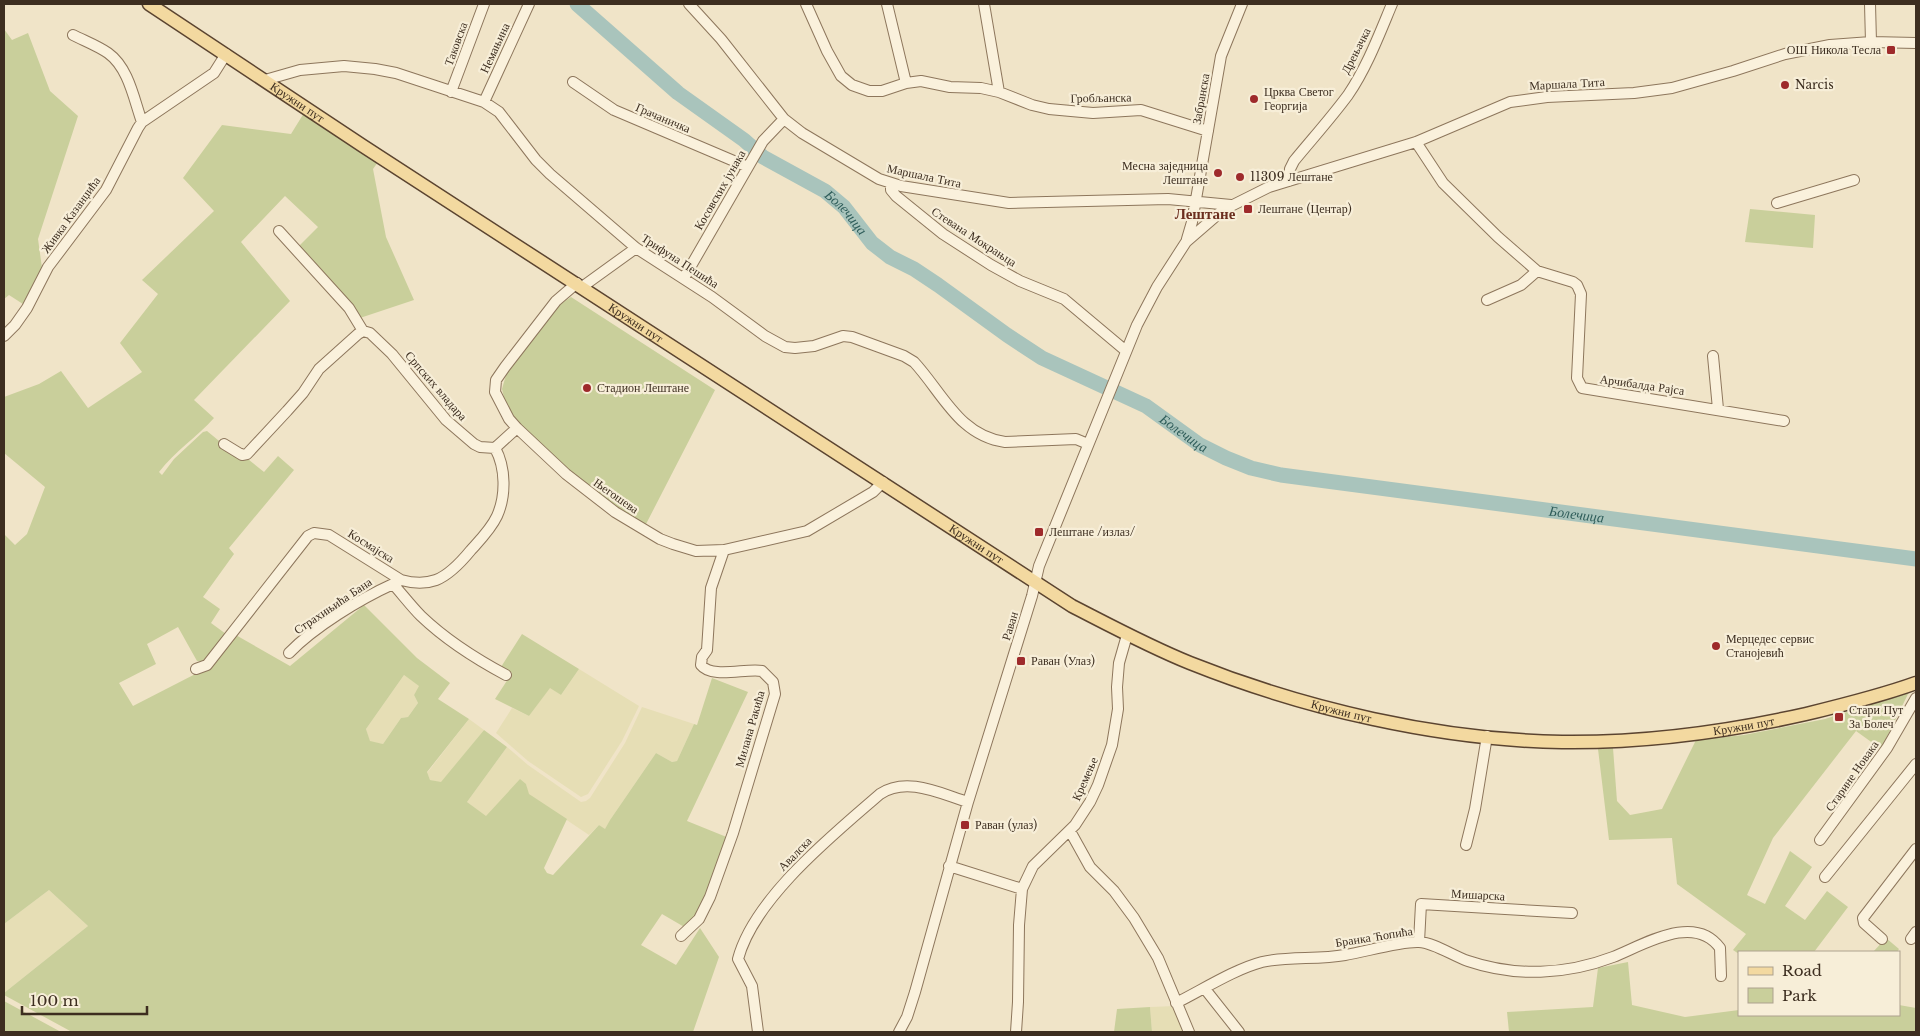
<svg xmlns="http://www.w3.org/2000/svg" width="1920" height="1036" font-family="'Libre Baskerville',serif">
<rect width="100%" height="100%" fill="#f0e4c8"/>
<!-- farmland -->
<path fill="#e6deb5" d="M579 669 639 706 622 741 588 794 581 797 528 761 496 733 512 708 529 716 550 687 561 695Z
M404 675 420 686 414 695 418 703 408 717 401 718 383 744 370 742 366 729Z
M642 707 694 724 677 761 672 762 656 753 610 820 605 830 599 825 589 835 528 794 526 784 486 817 467 802 507 747 528 765 581 802 586 801 590 798 625 743Z
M469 719 484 730 441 783 430 780 427 773Z
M49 890 88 926 4 993V924Z
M1175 1006 1184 1032H1152L1150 1007Z"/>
<!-- green -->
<path fill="#c9cf9b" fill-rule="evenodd" d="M4 29 12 40 28 33 50 91 78 116 38 239 43 275 26 306 9 295 4 299Z
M304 113 378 162 373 169 386 237 414 300 360 318 297 248 318 227 285 196 241 242 290 301 194 400 214 418C197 437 175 451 159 472L162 475 174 459 203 432 207 431 224 445 244 456 264 472 278 456 294 470 229 548 234 554 203 597 220 609 211 623 226 634 205 662 197 661 178 627 147 644 156 664 119 683 133 706 209 667 234 634 290 666 364 605 417 658 450 683 438 699 469 719 427 772 430 780 441 782 484 730 507 747 467 802 486 816 520 779 526 784 529 794 567 819 544 868 547 873 553 875 599 825 605 829 610 820 656 753 672 762 677 761 694 724 697 725 712 678 748 692 687 821 729 838 701 912 686 928 662 914 641 945 676 965 700 928 719 957 693 1032H72L4 995V993L88 926 49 890 4 924V534L15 545 27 534 45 487 4 453V397L39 384 61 371 88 408 142 372 120 343 158 294 142 280 214 211 183 178 222 125 291 134ZM404 675 419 686 414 695 418 703 408 717 401 718 383 744 370 741 366 729Z
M1750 209 1815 215 1813 248 1745 242Z
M571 297 715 390 645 526 592 492 524 431 506 406 502 389 506 375 556 307Z
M522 634 579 669 561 695 550 688 529 716 495 699 512 673 501 667Z
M1909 692 1881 749 1856 731 1773 838 1747 895 1765 904 1790 851 1812 867 1785 906 1805 920 1827 891 1848 907 1814 952H1739V954L1733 950 1746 934 1677 884 1672 838 1609 840 1598 749 1613 748 1617 801 1630 815 1662 809 1696 740 1744 735 1825 719Z
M1886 938 1899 949 1897 952H1873Z
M1628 962 1632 1005 1685 1017 1739 1010V1015H1899V1005L1916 1008V1032H1509L1507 1012 1593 1007 1598 968Z
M4 1001 61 1032H4Z
M1150 1007 1152 1032H1114L1117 1009Z"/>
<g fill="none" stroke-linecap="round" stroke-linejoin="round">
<!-- river -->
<path stroke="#a9c4bc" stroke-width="15" id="s1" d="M577 4 678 93 744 140 763 157 825 191 844 207 872 243 890 257 914 269 938 285 1007 335 1042 358 1146 406 1200 445 1226 458 1251 468 1281 475 1916 559"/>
<defs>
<path id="minor" d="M689 4 721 39 784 119 802 133 879 179 901 186 1009 203 1168 199 1231 205
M806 4 827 51 841 76 852 85 869 91H882L906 83 921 81 950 87 981 88 999 92 1032 105 1049 109 1093 113 1141 110 1208 131
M887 4 906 83
M984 4 999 92
M1870 4 1871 42
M73 35C85 41 98 46 108 53 129 68 134 100 142 122
M265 80 300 70 344 66 375 69 396 73 484 102 499 112 536 160 550 174 636 248 712 297 765 336 785 347 795 348 814 346 843 336 852 337 904 356 914 362C942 392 959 436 1005 442L1076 439 1088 444
M573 82 614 110 748 167
M451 92 484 4
M484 102 529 4
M1416 142 1443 183 1498 237 1537 271 1573 282 1577 285 1581 294 1577 378 1582 388 1784 421
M1289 181 1290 169 1294 161C1312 139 1331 118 1348 95 1367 67 1379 35 1392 4
M891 184V190L896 196 943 234 991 265 1020 281 1064 299 1126 351
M1777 203 1854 180
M279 231 349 308 363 331
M1187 239 1192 222 1221 56 1242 4
M684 278 763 141 784 119
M577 283 556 301 505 367 496 380 495 392 509 419 517 428 566 474 615 512 660 539 673 544 696 551 724 550 807 531 873 492 883 482
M582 287 636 248
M1487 300 1521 285 1537 271
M4 336 15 325 27 308 48 267 106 190 138 128 142 122 214 73 226 54
M1713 356 1718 409
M224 444 242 455 247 454 287 411 303 393 319 369 358 334 363 331 370 333 392 354 446 420 474 444 480 447 495 448 517 428
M401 580 393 584C402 594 411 606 421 616 445 639 476 659 506 675
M289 653C314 627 360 599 393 584
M196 669 207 665 308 536 314 533 329 535 401 580C412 583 425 584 436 580 449 575 462 561 471 550 480 540 491 529 497 516 506 496 506 468 495 448
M1070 831 1090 867 1114 891 1134 918 1158 958 1189 1032
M1820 840 1887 748 1916 698
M1466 845 1475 809 1487 736
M949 866 1022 889
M1825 877 1916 764
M681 936 699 919 710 897 733 833 775 694 773 682 762 671C746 668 712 679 701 665L702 657 707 650 711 588 724 550
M1882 939 1864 923 1863 918 1916 849
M1911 939 1916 932
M1419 942 1421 904 1572 913
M1205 989 1239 1032
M1176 1003C1202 990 1235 969 1262 962 1288 956 1318 960 1345 955 1364 952 1401 941 1419 942 1435 943 1453 956 1468 961 1515 977 1566 975 1613 957 1642 946 1694 912 1720 948L1721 976
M758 1032 752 986 738 959C754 898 834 834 880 794 907 776 941 794 968 802
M899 1032 907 1017 915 992 968 802 1032 596 1039 566 1137 325 1157 287 1186 242 1223 210 1269 187 1416 142 1510 102 1547 97 1634 93 1672 88 1733 71 1785 54 1830 45 1871 42 1916 43
M1016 1032 1018 1002 1019 925 1022 889 1033 866 1075 825 1090 802 1098 785 1112 745 1118 709 1117 687 1119 663 1127 635"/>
<g id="major">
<path id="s2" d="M149 4 363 146 1072 606C1111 626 1150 647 1190 663 1305 709 1439 740 1562 742 1645 743 1726 732 1806 714 1843 705 1880 696 1916 683"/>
</g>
</defs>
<!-- minor casing -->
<use href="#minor" stroke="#8d765c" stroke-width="12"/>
<!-- major casing -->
<use href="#major" stroke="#5b4430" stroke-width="15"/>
<!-- minor -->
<use href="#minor" stroke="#faf1dc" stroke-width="10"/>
<!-- major -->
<use href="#major" stroke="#f3d9a0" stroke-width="12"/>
</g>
<!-- markers -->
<g fill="#9e2a2b" stroke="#f7eed8" stroke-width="2">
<rect x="1886" y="45" width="10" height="10" rx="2.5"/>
<circle cx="1785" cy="85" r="5"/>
<circle cx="1254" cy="99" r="5"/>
<circle cx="1218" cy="173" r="5"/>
<circle cx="1240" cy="177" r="5"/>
<rect x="1243" y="204" width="10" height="10" rx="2.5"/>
<circle cx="587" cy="388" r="5"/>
<rect x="1034" y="527" width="10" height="10" rx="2.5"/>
<circle cx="1716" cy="646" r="5"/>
<rect x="1016" y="656" width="10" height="10" rx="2.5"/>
<rect x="1834" y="712" width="10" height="10" rx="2.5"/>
<rect x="960" y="820" width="10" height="10" rx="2.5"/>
</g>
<g text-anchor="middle" stroke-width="4.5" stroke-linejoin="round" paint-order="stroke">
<!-- street labels -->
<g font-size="12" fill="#3d2e20" stroke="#f7eed8">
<text transform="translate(456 44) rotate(-70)" y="4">Таковска</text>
<text transform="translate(495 48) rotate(-65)" y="4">Немањина</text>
<text transform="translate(1356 51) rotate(-63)" y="4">Дрењачка</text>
<text transform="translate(1567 84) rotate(-3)" y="4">Маршала Тита</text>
<text transform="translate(1101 98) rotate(-1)" y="4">Гробљанска</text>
<text transform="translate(1201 99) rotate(-80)" y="4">Забранска</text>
<text dy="4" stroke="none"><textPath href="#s2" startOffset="178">Кружни пут</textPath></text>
<text transform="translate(663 118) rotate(23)" y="4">Грачаничка</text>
<text transform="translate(924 176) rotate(12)" y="4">Маршала Тита</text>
<text transform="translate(720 190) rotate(-60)" y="4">Косовских јунака</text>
<text transform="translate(71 215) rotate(-54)" y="4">Живка Казанџића</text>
<text transform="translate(974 237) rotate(33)" y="4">Стевана Мокрањца</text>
<text transform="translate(680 261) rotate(33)" y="4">Трифуна Пешића</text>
<text dy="4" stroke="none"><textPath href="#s2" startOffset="582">Кружни пут</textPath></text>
<text transform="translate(1642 385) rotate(8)" y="4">Арчибалда Рајса</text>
<text transform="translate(436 386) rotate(49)" y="4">Српских владара</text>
<text transform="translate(616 496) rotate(35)" y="4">Његошева</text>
<text dy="4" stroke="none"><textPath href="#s2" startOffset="988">Кружни пут</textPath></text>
<text transform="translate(371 546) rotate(32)" y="4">Космајска</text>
<text transform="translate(333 606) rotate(-34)" y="4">Страхињића Бана</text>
<text transform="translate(1010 626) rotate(-73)" y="4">Раван</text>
<text dy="4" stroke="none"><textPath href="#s2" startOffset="1392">Кружни пут</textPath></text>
<text dy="4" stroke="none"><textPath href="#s2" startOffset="1798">Кружни пут</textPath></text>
<text transform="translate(750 729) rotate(-74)" y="4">Милана Ракића</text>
<text transform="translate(1852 776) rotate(-55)" y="4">Старине Новака</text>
<text transform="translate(1085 779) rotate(-66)" y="4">Кремење</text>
<text transform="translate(795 854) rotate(-46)" y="4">Авалска</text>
<text transform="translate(1478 895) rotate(3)" y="4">Мишарска</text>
<text transform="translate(1374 937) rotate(-9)" y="4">Бранка Ћопића</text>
</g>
<!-- poi labels -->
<g font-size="12" fill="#3d2e20" stroke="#f7eed8" text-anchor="start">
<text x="1881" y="54" text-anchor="end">ОШ Никола Тесла</text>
<text x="1795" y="89">Narcis</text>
<text x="1264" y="96">Црква Светог<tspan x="1264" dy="14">Георгија</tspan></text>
<text x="1208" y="170" text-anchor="end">Месна заједница<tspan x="1208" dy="14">Лештане</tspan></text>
<text x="1250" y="181">11309 Лештане</text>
<text x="1258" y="213">Лештане (Центар)</text>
<text x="597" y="392">Стадион Лештане</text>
<text x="1049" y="536">Лештане /излаз/</text>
<text x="1726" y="643">Мерцедес сервис<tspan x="1726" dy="14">Станојевић</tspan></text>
<text x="1031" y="665">Раван (Улаз)</text>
<text x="1849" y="714">Стари Пут<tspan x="1849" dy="14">За Болеч</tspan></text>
<text x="975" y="829">Раван (улаз)</text>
</g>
<!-- water labels -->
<g font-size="14" font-style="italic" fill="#2f5d5a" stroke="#f7eed8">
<text dy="5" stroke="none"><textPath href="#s1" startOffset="342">Болечица</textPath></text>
<text dy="5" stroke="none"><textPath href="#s1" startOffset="749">Болечица</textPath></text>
<text dy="5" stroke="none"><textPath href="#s1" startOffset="1154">Болечица</textPath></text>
</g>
<!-- quarter labels -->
<g font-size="15" font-weight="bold" fill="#6b2e1e" stroke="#f7eed8">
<text x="1205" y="219">Лештане</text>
</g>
</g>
<!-- border -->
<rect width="1920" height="1036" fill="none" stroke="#3d2e20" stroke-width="10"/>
<!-- legend -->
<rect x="1738" y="951" width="162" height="65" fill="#f7eed8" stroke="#ada18e"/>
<rect x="1748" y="967" width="25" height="8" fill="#f3d9a0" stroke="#ada18e"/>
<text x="1782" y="976" font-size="15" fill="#3d2e20">Road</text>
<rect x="1748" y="988" width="25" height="15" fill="#c9cf9b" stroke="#ada18e"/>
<text x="1782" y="1001" font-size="15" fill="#3d2e20">Park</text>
<!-- scale -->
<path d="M22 1006v8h125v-8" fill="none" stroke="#3d2e20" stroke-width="2.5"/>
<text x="30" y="1006" font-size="15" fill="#3d2e20" stroke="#f7eed8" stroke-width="4" paint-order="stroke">100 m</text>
</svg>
